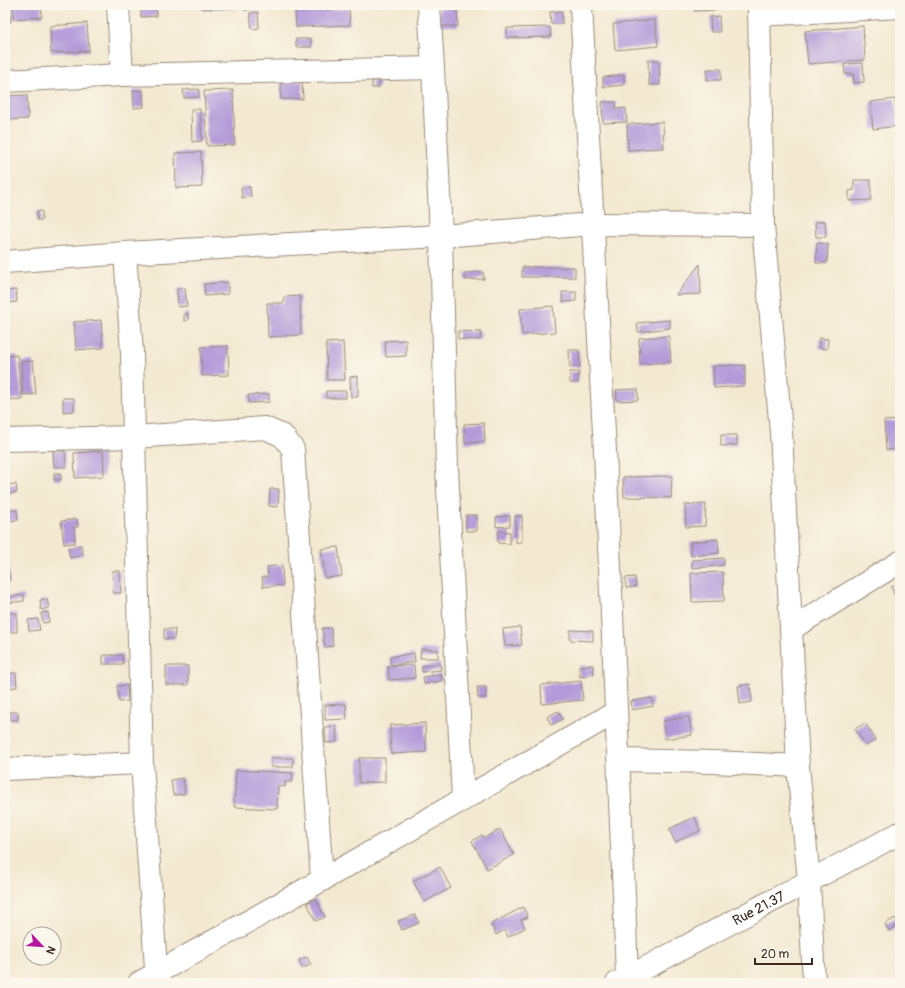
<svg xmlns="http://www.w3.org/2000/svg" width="905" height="988" font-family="Pangolin,sans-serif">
<rect width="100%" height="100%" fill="#fbf7ec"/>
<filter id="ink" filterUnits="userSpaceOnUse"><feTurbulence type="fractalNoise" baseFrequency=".025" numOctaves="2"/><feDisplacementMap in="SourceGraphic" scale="8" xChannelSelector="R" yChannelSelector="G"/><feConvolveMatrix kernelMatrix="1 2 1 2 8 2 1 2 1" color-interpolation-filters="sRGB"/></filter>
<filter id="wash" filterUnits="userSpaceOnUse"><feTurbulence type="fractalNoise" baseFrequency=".012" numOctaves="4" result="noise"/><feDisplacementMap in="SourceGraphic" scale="16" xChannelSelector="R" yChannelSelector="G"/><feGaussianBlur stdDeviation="0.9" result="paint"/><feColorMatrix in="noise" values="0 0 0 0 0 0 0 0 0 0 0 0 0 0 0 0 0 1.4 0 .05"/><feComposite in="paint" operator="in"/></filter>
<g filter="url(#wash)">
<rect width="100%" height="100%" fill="#f3e9d1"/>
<g id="blocks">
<!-- building -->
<path fill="#b39bd9" d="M13 5H41L42 17 13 19Z
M156 5 157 16 141 17V7Z
M201 5H237V8L202 9Z
M244 5H259V8L244 10Z
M694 5H717L718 10 695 11Z
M439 8H457L458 26H439Z
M349 9 350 25 296 27 295 11Z
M562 11V24H551L550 12Z
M258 12 259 28 252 29 250 13Z
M5 14H10L11 22H5Z
M719 16 720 32H711L710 17Z
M655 20 658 46 615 50 613 24Z
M87 23 89 51 51 53 50 26Z
M863 26 865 60 808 64 805 31Z
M550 27 551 37 507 38V28Z
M296 39H311V47H296Z
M648 60H659L660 85H649Z
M863 63 864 82 854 83 853 74H845L844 64Z
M707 69H721V80H707Z
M624 75V85L603 87V77Z
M302 81 303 99H281V82Z
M372 81H379V88H372Z
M199 89V97L184 98 183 90Z
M143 90 144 107 134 108 133 91Z
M233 90 235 145 207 146 204 91Z
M27 95 28 119 6 120 5 96Z
M895 99 898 126 873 129 870 102Z
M602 102H616V109L626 108 627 122 603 123Z
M191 109H200L202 141 192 142Z
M663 122 664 148 628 150 627 124Z
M201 152 202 187 176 188 175 153Z
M854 180H871V200L849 201V191L854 190Z
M250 187 251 197 242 198 241 188Z
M37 211H42V220H37Z
M825 221 826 237H816L815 222Z
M817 243 828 244 827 263H816Z
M700 264 701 294 676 295Z
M522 267H575V277H522Z
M483 272 484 279 465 280V273Z
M228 282V294L205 296 204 284Z
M185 288 187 306 178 307 177 289Z
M16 290 17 302 5 303V291Z
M562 292H576V301L563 302Z
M300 296 301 335 268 337 267 303H284V297Z
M553 306 555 332 522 335 520 309Z
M188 313V320L184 321V314Z
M101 320 103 348 76 350 74 322Z
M670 320V328L638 332 637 323Z
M458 331 481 332 480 340 458 339Z
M669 336 671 362 640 364 639 338Z
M819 338 828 339 827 349 819 348Z
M406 340V356L386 357 385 341Z
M343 342 345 380H327L326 343Z
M228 346 229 375 202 376 201 347Z
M569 350H579L580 367H570Z
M17 355 22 399 8 400 5 367V357Z
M33 361 36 394 23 395 21 362Z
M745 365V386L714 388 713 366Z
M570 372H579L578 383H570Z
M358 376V397H351L350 377Z
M638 389V400L617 401 616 390Z
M326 391H346V398H326Z
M269 394V402L249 403 248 395Z
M63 398H74V411L63 412Z
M900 420V449L886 450 884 421Z
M484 423 485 442 465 443 464 424Z
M721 435H737V445L721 446Z
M53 451H65L66 467H54Z
M103 451 104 476 75 478 74 453Z
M54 473H61V480H54Z
M672 476 671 498 624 497 623 477Z
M16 484 17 492 8 494 6 485Z
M270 489H279L278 507 269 506Z
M706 504 705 526 686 527 685 505Z
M17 510 18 520 5 521V511Z
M466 515H477V531H466Z
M510 516V526L496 527V517Z
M515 516H522V542L516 543Z
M77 519 78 527H74L75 543 64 544 61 521Z
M5 524H7V540H5Z
M498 531 510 532V544L498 543Z
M718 539 719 553 691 556 690 542Z
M81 545 83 555 70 558 68 548Z
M338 547 342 576 325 578 321 549Z
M724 558V565L707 567 692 568V560Z
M5 559H7L10 581 5 582Z
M282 565 283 585 263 587 262 577H268L267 567Z
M112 571H120L121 593H113Z
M723 572 724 601 692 602 691 573Z
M635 577 636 587 626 588 625 578Z
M900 583V607L891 587Z
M24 595V601L5 603V597Z
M47 599 49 608 41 610 40 600Z
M48 612 49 622 43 623 41 613Z
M5 613H17V632H5Z
M38 619 40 630 29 631 28 620Z
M520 627 522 645 505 646 503 629Z
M322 628H331L333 646 325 647Z
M164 629H175L174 639H164Z
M570 630 593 631V641L570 640Z
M421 649 438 650V658H420Z
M414 653 415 662 391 665 390 657Z
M103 655H122L123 664H103Z
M440 663 441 670 422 672V666Z
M414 665 415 678 389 680 388 666Z
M593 665 594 675 580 677 579 666Z
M166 666H188V685H166Z
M8 673H16L17 687 9 688Z
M441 674 442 681 424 684 423 677Z
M581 681 583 700 542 704 541 685Z
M750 684 752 702 740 704 738 686Z
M127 685 128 701 119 702 117 686Z
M477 687H486V698H478Z
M652 698 653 706 632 710 631 701Z
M346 704 347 719 325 720V705Z
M558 711 563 719 551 725 547 717Z
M10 712H18V720H10Z
M689 717 692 735 665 739 663 721Z
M425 723 426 752 391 754 390 725Z
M865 723 876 740 866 746 855 729Z
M336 726 337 742 326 743 325 727Z
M271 758H293V767H271Z
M359 758H385V782L359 783Z
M236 770 293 773 292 782H285V787L278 786 277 809 234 807Z
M183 778 185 794 173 795 171 780Z
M695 817 700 831 675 842 669 829Z
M500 829 514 855 487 869 472 841 482 835 484 838Z
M440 867 451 888 424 902 413 881Z
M316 899 325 917 316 921 307 903Z
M523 907 528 917 521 920 525 928 508 937 505 930 496 935 491 924Z
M415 915 419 923 402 930 398 921Z
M895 918 899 925 889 931 885 924Z
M307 957 311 965 302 968 299 960Z"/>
</g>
</g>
<g filter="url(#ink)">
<use href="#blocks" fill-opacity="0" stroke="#978a78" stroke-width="1"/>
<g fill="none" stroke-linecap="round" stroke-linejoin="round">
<defs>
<g id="minor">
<path d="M118 5 122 75"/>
<path d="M429 5 433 68 441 236 447 468 463 800"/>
<path d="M581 5 605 451 624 895 627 978"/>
<path d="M759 5 763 225 781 432 798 766 809 881 814 983"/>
<path d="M759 15 900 7"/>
<path d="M5 81 122 75 433 68"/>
<path d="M125 253 132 353 142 763 157 983"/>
<path d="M5 262 125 253 441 236 593 224 763 225"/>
<path d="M5 440 134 437 265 428 283 436 293 449 322 880"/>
<path d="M791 629 900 562"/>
<path d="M619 760 713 762 798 766"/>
<path d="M5 769 142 763"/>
<path d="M139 983 322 880 616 712"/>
<path id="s1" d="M617 983 900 833"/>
</g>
</defs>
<!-- minor casing -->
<use href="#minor" stroke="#978a78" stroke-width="24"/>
<!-- minor -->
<use href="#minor" stroke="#fff" stroke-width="22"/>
</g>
</g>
<g text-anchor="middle" stroke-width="3.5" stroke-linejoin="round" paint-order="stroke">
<!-- street labels -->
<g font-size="14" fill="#3b2a1e" stroke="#fbf7ec">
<text dy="5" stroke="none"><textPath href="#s1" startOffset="160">Rue 21.37</textPath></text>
</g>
</g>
<!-- margin -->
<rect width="905" height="988" fill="none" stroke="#fbf7ec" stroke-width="20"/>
<!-- north arrow -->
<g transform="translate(42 946) rotate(115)"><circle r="19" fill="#fbf7ec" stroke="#aea59a"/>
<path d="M0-3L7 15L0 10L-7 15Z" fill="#b5179e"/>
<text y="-6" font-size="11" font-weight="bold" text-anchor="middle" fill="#3b2a1e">N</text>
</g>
<!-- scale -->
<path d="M755 958v6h57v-6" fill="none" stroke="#3b2a1e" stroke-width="2"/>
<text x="761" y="958" font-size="12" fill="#3b2a1e" stroke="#fbf7ec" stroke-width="3" paint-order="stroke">20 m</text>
</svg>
